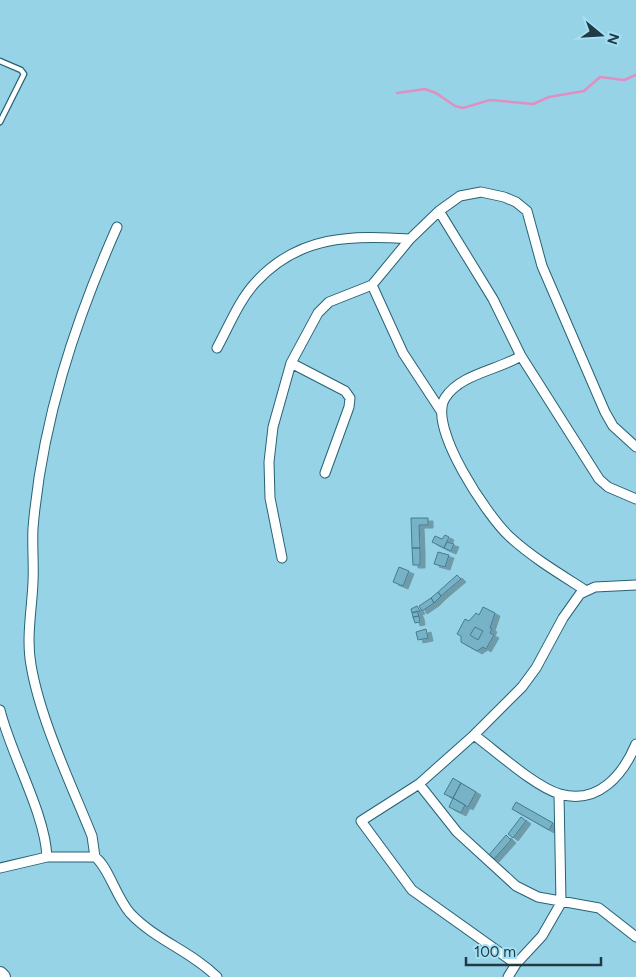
<svg xmlns="http://www.w3.org/2000/svg" width="636" height="977" font-family="Figtree,sans-serif">
<defs>
<filter id="shadow"><feDropShadow dx="5" dy="3" stdDeviation="0" flood-color="#0004"/></filter>
</defs>
<rect width="100%" height="100%" fill="#97d3e7"/>
<g fill="none" stroke-linecap="round" stroke-linejoin="round">
<!-- stream -->
<path stroke="#de90c2" stroke-width="2.5" d="M397 93 425 89 436 93 455 106 463 108 490 100 533 104 549 97 584 91 600 77 624 80 636 75"/>
</g>
<!-- building -->
<path fill="#78b2c6" stroke="#437d90" filter="url(#shadow)" d="M411 518H428V525H419L420 548H412Z
M445 535 449 537 444 548 432 542 435 536 442 539Z
M447 542 454 544 451 551 444 548Z
M412 548H420V565H413Z
M438 552 449 555 445 567 434 564Z
M399 567 409 571 403 586 393 582Z
M457 575 461 579 441 596 438 592Z
M438 592 441 596 434 603 431 598Z
M431 598 434 603 422 611 419 606Z
M417 606 420 611 412 613 411 609Z
M483 607 495 613 490 628 492 629 490 633 494 635 486 649 483 647 477 651 461 642V636L457 634 465 619 469 621 476 613 479 615Z
M417 611 419 616 413 617 412 613Z
M419 616 420 622 415 623 413 617Z
M475 627 483 631 478 640 470 635Z
M426 629 428 638 418 640 416 632Z
M453 778 461 783 453 798 444 794Z
M461 783 476 792 468 807 453 798Z
M453 798 465 805 461 813 449 807Z
M516 802 553 823 549 830 512 809Z
M521 817 526 821 513 838 508 834Z
M506 835 511 840 494 859 489 855Z"/>
<g fill="none" stroke-linecap="round" stroke-linejoin="round">
<defs>
<path id="lane" d="M0 61 21 70 24 74 0 122"/>
<path id="street" d="M439 211 493 299 521 356 599 479 608 487 636 499
M372 285 403 353 441 411
M217 348C229 326 239 300 256 282 299 235 352 235 410 239
M521 356C498 370 460 374 445 398 427 427 488 517 510 537 533 558 560 574 585 590
M291 363 345 391 350 398 349 407 325 473
M282 558 270 498 269 462 273 427 291 363 318 313 329 302 372 285 410 239 439 211 460 196 481 192 504 197 516 202 527 211 542 266 605 412 613 426 636 447
M0 710C11 755 45 813 47 857
M474 735C496 751 535 787 560 794 598 805 623 775 636 744
M419 784 457 832 516 886 538 897 599 908 636 937
M95 857 92 836C71 784 40 719 31 665 26 638 32 608 33 582 34 564 32 546 33 528 42 422 74 324 117 227
M0 868 47 857H95C108 866 116 897 130 913 155 940 191 951 217 977
M516 964 412 890 361 821 419 784 474 735 522 687 536 668 563 618 580 594 595 587 636 585
M508 977 516 964 542 936 561 903 559 794"/>
<path id="secondary" d="M0 974 3 977"/>
</defs>
<!-- lane casing -->
<use href="#lane" stroke="#276274" stroke-width="7"/>
<!-- street casing -->
<use href="#street" stroke="#276274" stroke-width="11"/>
<!-- secondary casing -->
<use href="#secondary" stroke="#276274" stroke-width="16"/>
<!-- lane -->
<use href="#lane" stroke="#fff" stroke-width="4.5"/>
<!-- street -->
<use href="#street" stroke="#fff" stroke-width="9"/>
<!-- secondary -->
<use href="#secondary" stroke="#fff" stroke-width="14"/>
</g>
<!-- north arrow -->
<g transform="translate(601 35) rotate(108)" stroke="#a4e0f4" stroke-width="4" paint-order="stroke">
<path d="M0-4L9 19L0 12L-9 19Z" fill="#223a43"/>
<text y="-8" font-size="14" font-weight="bold" text-anchor="middle" fill="#223a43">N</text>
</g>
<!-- scale -->
<path d="M466 957v8h135v-8" fill="none" stroke="#223a43" stroke-width="2.5"/>
<text x="474" y="957" font-size="15" fill="#223a43" stroke="#a4e0f4" stroke-width="4" paint-order="stroke">100 m</text>
</svg>
